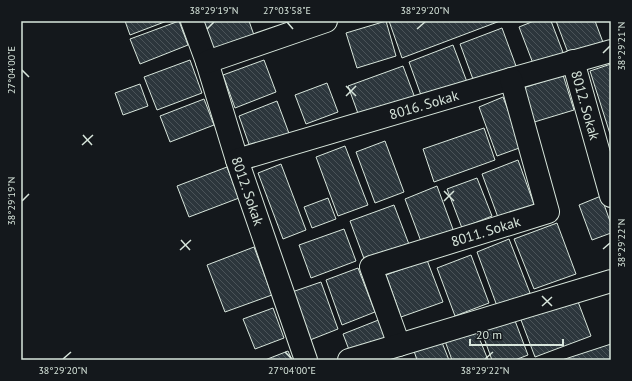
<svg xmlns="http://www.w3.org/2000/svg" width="632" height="381" font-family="'PT Sans',sans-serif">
<defs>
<pattern id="building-back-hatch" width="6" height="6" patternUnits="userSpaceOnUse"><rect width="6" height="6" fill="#2c363c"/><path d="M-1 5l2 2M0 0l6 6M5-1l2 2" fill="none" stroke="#4a5358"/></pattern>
</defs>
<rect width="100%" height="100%" fill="#14181c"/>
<!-- building -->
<path fill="url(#building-back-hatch)" stroke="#d8e6dc" d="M125 21H167L130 35Z
M179 21 188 45 140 64 130 39Z
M197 21H249L255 38 210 55Z
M386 21 396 56 357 68 346 33Z
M389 21H500L402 58Z
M534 21H551L564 55 534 66 519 27Z
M556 21H595L604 45 570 58Z
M502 28 516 66 474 82 460 44Z
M453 45 467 82 422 98 409 62Z
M190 60 202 93 157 110 144 77Z
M264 60 276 92 235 108 223 75Z
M611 64V137L590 71Z
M403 66 415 98 360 119 348 86Z
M563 75 574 110 531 123 520 89Z
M327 83 338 112 306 124 295 95Z
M140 84 148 106 123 115 115 93Z
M503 97 522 147 497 156 479 107Z
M204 99 214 125 170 142 160 116Z
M277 101 290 136 251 150 239 116Z
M484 128 495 160 434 182 423 149Z
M385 141 404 192 375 203 356 152Z
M345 146 368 205 338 216 316 157Z
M518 160 535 207 499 220 482 174Z
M281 164 306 230 283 239 258 173Z
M227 167 239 198 189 217 177 186Z
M477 178 492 216 462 228 447 189Z
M437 186 454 232 422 244 405 199Z
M601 196 611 224V233L592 240 579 205Z
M328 198 336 219 312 228 304 207Z
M394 205 410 247 366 264 350 221Z
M557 223 576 274 534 289 514 239Z
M344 229 356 261 311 278 299 245Z
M509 239 530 293 497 306 477 252Z
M254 247 272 295 225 312 207 265Z
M471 255 489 303 455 316 437 268Z
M427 260 443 302 401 317 386 275Z
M358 268 375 312 342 325 326 280Z
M321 282 338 329 310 340 292 292Z
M577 299 591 336 535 357 521 320Z
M273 308 284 338 255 349 243 319Z
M514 318 528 355 515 360H492L481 330Z
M381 319 389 341 351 355 343 334Z
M476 330 488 360H452L445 341Z
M441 340 449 360H417L414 351Z
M611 344V360H562Z
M288 351 292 360H265Z"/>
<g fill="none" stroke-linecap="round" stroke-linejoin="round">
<defs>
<g id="minor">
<path id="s1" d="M192 21 207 62 237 160 306 360"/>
<path id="s2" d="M573 61 611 196"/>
<path d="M207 62 326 21"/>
<path id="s3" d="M237 160 511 79 611 51"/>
<path id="s4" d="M399 345 371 267 548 212 511 79"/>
<path d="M349 360 611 281"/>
</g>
</defs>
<!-- minor casing -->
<use href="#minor" stroke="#d8e6dc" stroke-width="24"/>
<!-- minor -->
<use href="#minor" stroke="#14181c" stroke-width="22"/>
</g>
<!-- ticks -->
<path fill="none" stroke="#d8e6dc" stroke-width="1.5" d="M287 22 293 29M207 29 214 22M417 29 425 22M603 53 610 46M22 70 29 77M346 86 356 96M346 96 356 86M83 135 92 145M82 145 93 135M444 191 454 201M22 201 29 194M444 201 454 191M181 240 190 250M603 249 610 243M180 250 191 240M542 296 552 306M542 306 552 297M285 352 292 359M63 359 71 352M485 359 493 352"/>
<g text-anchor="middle" stroke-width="3" stroke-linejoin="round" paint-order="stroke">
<!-- street labels -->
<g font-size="14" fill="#d8e6dc" stroke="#14181c">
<text dy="5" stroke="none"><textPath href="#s3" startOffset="195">8016. Sokak</textPath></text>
<text dy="5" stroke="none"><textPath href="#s2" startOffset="46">8012. Sokak</textPath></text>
<text dy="5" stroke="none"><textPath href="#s1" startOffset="179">8012. Sokak</textPath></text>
<text dy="5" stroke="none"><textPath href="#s4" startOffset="203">8011. Sokak</textPath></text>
</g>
</g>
<!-- border -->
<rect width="632" height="381" fill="none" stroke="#14181c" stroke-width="44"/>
<!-- scale -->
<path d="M470 339v6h93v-6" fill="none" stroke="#d8e6dc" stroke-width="2"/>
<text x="476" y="339" font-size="12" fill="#d8e6dc" stroke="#14181c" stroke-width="3" paint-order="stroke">20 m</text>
<rect x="22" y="22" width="588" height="337" fill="none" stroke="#d8e6dc" stroke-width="1.5"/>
<g font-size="10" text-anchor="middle" fill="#d8e6dc">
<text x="214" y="14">38°29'19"N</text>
<text x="287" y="14">27°03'58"E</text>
<text x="425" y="14">38°29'20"N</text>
<text transform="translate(621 46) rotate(-90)" y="4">38°29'21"N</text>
<text transform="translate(11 70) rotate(-90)" y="4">27°04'00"E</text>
<text transform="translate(11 201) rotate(-90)" y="4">38°29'19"N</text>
<text transform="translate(621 243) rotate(-90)" y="4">38°29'22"N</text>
<text x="63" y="374">38°29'20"N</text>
<text x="292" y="374">27°04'00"E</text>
<text x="485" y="374">38°29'22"N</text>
</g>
</svg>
